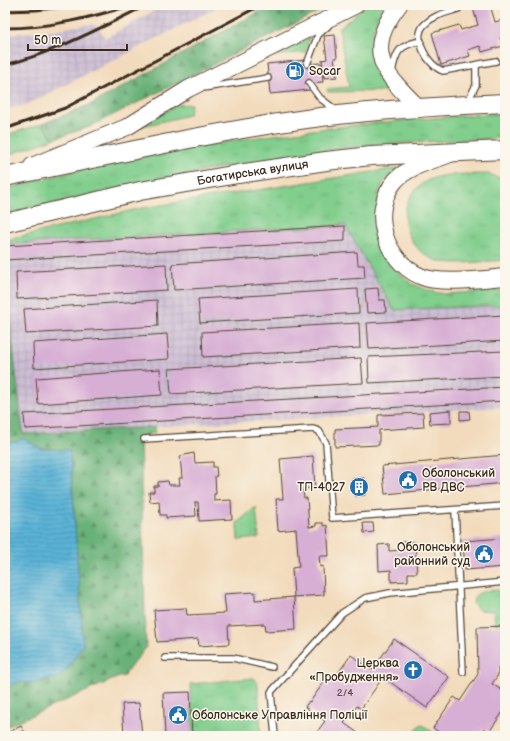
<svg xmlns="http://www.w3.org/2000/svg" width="510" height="741" font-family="'Balsamiq Sans',sans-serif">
<defs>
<pattern id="industrial-grid" width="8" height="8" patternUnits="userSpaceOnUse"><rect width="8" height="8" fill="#ccbed4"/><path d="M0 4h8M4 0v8" fill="none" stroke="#b0a3b6"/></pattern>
<pattern id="grass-tufts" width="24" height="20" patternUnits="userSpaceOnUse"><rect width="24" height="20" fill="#81ce8d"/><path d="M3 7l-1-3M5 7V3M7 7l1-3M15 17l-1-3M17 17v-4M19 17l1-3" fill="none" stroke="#70b179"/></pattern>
<pattern id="forest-firs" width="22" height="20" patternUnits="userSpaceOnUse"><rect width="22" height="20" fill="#68b178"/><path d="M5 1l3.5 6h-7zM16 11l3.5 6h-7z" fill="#579062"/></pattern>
<pattern id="park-crowns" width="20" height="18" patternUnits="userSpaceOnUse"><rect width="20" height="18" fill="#81ce8d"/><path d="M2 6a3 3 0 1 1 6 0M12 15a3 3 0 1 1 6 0" fill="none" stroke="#70b179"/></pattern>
<pattern id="water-rules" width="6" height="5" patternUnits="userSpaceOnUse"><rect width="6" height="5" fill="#5ab3d7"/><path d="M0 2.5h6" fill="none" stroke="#4c92ae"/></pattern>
</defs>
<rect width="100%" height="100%" fill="#fbf7ec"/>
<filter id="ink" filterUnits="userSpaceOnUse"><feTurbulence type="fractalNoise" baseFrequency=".025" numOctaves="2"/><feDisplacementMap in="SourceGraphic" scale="8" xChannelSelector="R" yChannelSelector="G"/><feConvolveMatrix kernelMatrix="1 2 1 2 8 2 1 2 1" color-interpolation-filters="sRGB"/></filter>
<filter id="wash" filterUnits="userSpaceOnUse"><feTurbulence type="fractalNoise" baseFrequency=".012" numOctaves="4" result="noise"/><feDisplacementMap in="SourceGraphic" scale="16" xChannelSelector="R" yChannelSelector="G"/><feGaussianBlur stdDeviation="0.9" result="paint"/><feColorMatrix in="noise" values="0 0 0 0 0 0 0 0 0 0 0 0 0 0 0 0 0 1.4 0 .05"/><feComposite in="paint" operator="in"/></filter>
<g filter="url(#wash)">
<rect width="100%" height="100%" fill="#f2dbbc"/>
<!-- industrial -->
<path fill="url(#industrial-grid)" d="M165 5H222L26 105 5 109V34L55 30 88 24 97 25 105 38Z
M345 225 394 310 505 305V407L23 434 5 284V244Z"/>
<!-- grass -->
<path fill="url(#grass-tufts)" stroke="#5e7c56" d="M367 5H384C365 38 368 62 391 91L328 92 327 89 349 87 339 28Z
M309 37 306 52 272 56Z
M191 104 189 115 139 127 177 105Z
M505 113V138C453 141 399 142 347 148 232 162 118 188 5 215V189C168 144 337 123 505 113Z
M42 124 53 139 5 156V135Z
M398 168 383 183 379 193 376 228 379 243 390 264 412 284 433 292 445 294 505 290V305L394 310 345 225 5 244V240L142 208Z
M488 174 505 179V260C489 261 448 266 435 260 403 247 393 206 422 184 439 171 468 175 488 174Z
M5 284 12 338 5 341Z
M505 590V623L495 624 494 611 479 610 473 603C474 588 493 591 505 590Z
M254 678 258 684 261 736H193L190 684Z"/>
<!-- forest -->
<path fill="url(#forest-firs)" stroke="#526e4b" d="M271 5H332L89 127 53 139 42 124 91 104Z
M12 338 23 434 156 427 155 433 140 437 146 648 127 671 125 676 119 677 5 727V689C17 681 19 682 33 682 38 683 43 680 48 680L83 645 70 450 42 449 21 439 12 443 7 442 5 435V341Z"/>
<!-- park -->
<path fill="url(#park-crowns)" stroke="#5e7c56" d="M256 507 259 538 238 540 237 523Z
M421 724 439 736H411Z"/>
<!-- water -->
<path fill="url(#water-rules)" stroke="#4a6e7a" d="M5 435 7 442 9 443 24 439 42 449 70 450 83 645 67 669 59 677 34 683 18 682 5 689Z"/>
<g id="blocks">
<!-- building -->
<path fill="#d7aed4" d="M484 5H490L495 22 505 19V36L500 38 503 46 482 52 480 46 468 50 470 56 441 65 432 33 459 25 461 30 478 25 473 8Z
M335 35 337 58H334L337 77 324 78 322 60 327 59 324 36Z
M306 60 307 64 321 63 323 82 309 83 310 90 270 94 267 64Z
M345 226V241L5 260V246Z
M357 252 358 265H364L365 278 174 290 172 264Z
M166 264 167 290 17 299 16 272Z
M378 288 379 300H385L386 312 367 313 365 289Z
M358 289 359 313 200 323 198 299Z
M157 300 158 326 26 334 24 309Z
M505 315V341L369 349 367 323Z
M359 323 360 348 203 357 202 332Z
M167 334 169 359 34 368 33 343Z
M505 351V376L369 383 368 357Z
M361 358 363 383 171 394 169 369Z
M160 369 162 395 38 404 36 378Z
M505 387V401L25 429 24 414Z
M451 410V423L430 424 429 412Z
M460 411H469L470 419 460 420Z
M423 413 424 427 379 430V445L335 447V429L378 427V415Z
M194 453 195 463 213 462V467H216L217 476H215L216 494H214V501L231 500 232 519 199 521 198 502H195L196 516 166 518V515H160L159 501 150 502 149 492H154V486H158V482L168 481 169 485H180L179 478H182L180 456Z
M505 455V483L385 494 382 466Z
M313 456 315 488 303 489 304 498H307L309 527 316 526V523H323V526L327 525 329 556H319L320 567 323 566 324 595 294 597 292 568 299 567 296 529 278 531 276 499H283L280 459Z
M364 478 365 495 355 496 353 479Z
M363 523H373L374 532 364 533Z
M505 538V567L465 570 463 541Z
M402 542H415L417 573H408V581L391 582V570L379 571 378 545 389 544V551L403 550Z
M255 592V600L294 597 296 629 266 631 265 624 228 626 229 644 199 646 198 639 157 642 154 610 186 608 187 615 226 613 224 594Z
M505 626V666L498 667V675L492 684 505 692V709L489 732 484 728 479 736H444L433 728 454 697 460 701 478 674 477 627Z
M394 639 449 677 427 708 383 677 361 709 357 706 344 723 362 736H314L325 721 305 707 309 701 310 702 324 682 322 681 326 676 333 680 351 655 372 670Z
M190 692 192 736H165L163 693Z
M139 703 142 736H124L122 704Z
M21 726 26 736H5V734Z"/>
</g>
</g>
<g filter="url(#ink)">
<use href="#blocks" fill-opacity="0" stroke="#564536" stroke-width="1"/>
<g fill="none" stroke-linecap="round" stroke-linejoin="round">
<defs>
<path id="lane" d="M458 9C446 13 434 15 425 24 411 37 428 66 443 71L496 61
M307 64 318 35 328 26
M392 72C396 51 399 45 421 41
M309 83 320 98 337 111
M203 88 268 78
M468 101 476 85V65
M144 439 313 429 319 431 326 443 332 518 505 506
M455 510 463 672
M165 658H233L272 667
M275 736 271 692 342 613 365 598 390 593 505 582"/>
<path id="secondary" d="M399 5C363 51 383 73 419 108
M450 154C433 161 408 166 395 181 369 212 385 260 420 276 439 285 483 279 505 277
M32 166 127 127 188 89 356 5"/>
<g id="primary">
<path d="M5 177C105 157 205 133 306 119 371 110 439 106 505 103"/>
<path id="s1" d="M5 223 140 191 238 174 326 161 371 156 505 150"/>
</g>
</defs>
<!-- lane casing -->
<use href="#lane" stroke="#564536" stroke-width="8"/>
<!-- secondary casing -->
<use href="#secondary" stroke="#564536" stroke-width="18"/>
<!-- primary casing -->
<use href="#primary" stroke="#564536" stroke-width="20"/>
<!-- lane -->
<use href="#lane" stroke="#fff" stroke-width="5.5"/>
<!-- secondary -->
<use href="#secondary" stroke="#fff" stroke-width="16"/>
<!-- primary -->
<use href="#primary" stroke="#fff" stroke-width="18"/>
<!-- rail -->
<path stroke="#3b2a1e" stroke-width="3" d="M5 11 36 10 80 5
M5 28C49 28 90 18 132 5
M5 65C56 52 100 28 147 5
M5 129 65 108 261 5"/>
</g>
</g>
<!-- icons -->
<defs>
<symbol id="fuel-disc" viewBox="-11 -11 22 22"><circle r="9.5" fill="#1f6fb2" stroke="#fbf7ec"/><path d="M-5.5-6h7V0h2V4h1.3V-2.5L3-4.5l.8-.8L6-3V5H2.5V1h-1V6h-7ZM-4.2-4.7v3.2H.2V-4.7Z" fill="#fff"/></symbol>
<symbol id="civic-disc" viewBox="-11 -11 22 22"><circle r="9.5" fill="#1f6fb2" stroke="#fbf7ec"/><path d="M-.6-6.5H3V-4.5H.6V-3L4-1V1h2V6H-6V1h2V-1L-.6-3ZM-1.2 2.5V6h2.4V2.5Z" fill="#fff"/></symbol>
<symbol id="building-disc" viewBox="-11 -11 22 22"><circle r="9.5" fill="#1f6fb2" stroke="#fbf7ec"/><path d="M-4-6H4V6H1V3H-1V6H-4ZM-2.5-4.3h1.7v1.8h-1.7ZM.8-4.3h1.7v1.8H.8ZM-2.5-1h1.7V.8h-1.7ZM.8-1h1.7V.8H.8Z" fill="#fff"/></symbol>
<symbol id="church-disc" viewBox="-11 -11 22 22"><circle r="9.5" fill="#1f6fb2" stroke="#fbf7ec"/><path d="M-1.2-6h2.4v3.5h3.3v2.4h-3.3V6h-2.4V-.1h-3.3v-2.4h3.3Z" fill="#fff"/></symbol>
</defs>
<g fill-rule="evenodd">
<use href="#fuel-disc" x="284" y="60" width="22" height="22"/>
<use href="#civic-disc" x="397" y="469" width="22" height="22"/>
<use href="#building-disc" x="348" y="476" width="22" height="22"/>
<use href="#civic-disc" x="473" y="543" width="22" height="22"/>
<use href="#church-disc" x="402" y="659" width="22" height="22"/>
<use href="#civic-disc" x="167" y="704" width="22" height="22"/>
</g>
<g text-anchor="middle" stroke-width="3" stroke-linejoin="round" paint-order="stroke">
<!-- number labels -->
<g font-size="10" fill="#624b4c">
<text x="345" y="696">2/4</text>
</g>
<!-- poi labels -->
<g font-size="12" fill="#3b2a1e" stroke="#fbf7ec" text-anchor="start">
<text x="309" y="75">Socar</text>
<text x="422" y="477">Оболонський<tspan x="422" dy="14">РВ ДВС</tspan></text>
<text x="345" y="491" text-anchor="end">ТП-4027</text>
<text x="470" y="551" text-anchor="end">Оболонський<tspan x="470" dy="14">районний суд</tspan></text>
<text x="399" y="667" text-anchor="end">Церква<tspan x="399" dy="14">«Пробудження»</tspan></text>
<text x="192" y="719">Оболонське Управління Поліції</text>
</g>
<!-- street labels -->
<g font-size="12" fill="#3b2a1e" stroke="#fbf7ec">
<text dy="4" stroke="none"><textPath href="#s1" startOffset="253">Богатирська вулиця</textPath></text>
</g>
</g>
<!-- margin -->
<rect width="510" height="741" fill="none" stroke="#fbf7ec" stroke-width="20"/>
<!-- scale -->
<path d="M28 44v6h99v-6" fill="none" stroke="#3b2a1e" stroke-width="2"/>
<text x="34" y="44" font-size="12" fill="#3b2a1e" stroke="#fbf7ec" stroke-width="3" paint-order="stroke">50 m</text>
</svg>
